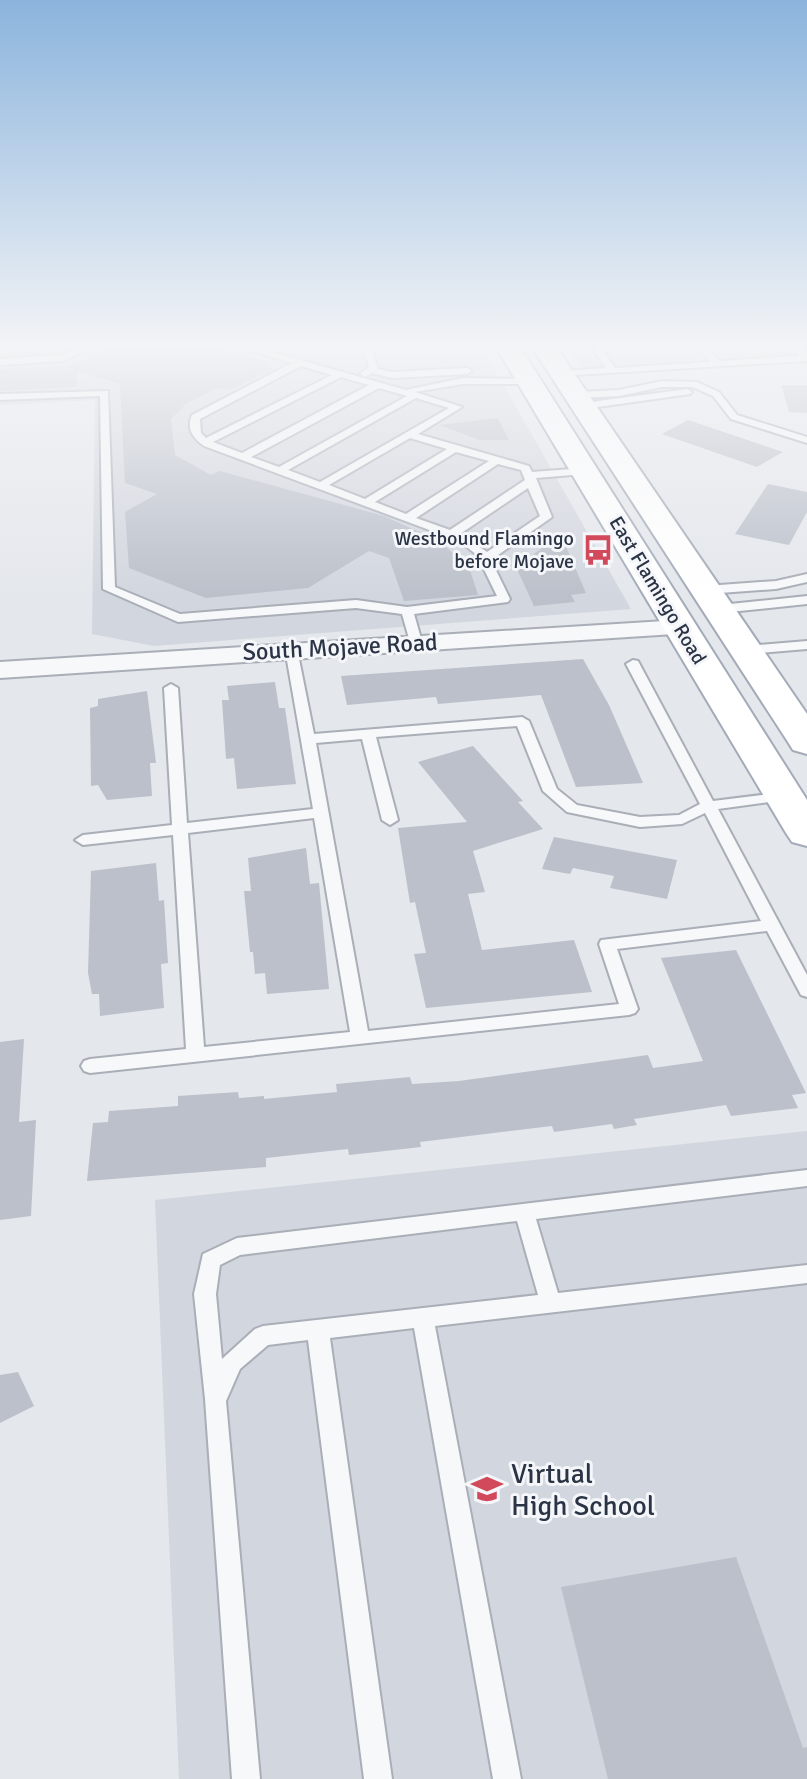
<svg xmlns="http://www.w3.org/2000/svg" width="807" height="1779" font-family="Signika,sans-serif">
<rect width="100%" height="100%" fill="#e4e7ec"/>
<!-- built -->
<path fill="#d2d6de" d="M0 347H482L631 609 154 646 92 634 95 400 0 405Z
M566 347H807V362L585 376Z
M807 1131V1779H179L155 1200Z"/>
<!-- building -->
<path fill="#bbc0ca" d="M112 347H215L254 358 273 369 230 390 217 388 186 404 171 419 175 455 211 475 220 471 384 516 439 541 469 567 478 595 404 601 389 558 369 551 308 588 206 598 129 568 125 512 157 494 125 483 120 384 64 367V371H77V387L0 391V369L64 367Z
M781 385H807V413L789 412Z
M498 418 509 440H480L439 425Z
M688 420 783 452 757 467 662 434Z
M768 484 807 492V512L789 545 735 534Z
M553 540 565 544 586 593 571 595 575 602 534 606 516 567Z
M583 659 609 705 643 783 576 787 541 695 438 704 436 697 347 705 341 676Z
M275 682 279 708H285L296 784 237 789 234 758 226 759 222 700H229L227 686Z
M147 691 156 763H150L152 796 107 800 98 785 91 786 90 708 98 706V699Z
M473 746 523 801 518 802 543 829 473 851 485 892 468 894 482 950 574 940 592 992 426 1008 414 954 426 953 415 902 410 903 398 828 467 822 418 762Z
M554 837 677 860 667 899 610 888 614 876 573 868 570 874 542 869Z
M306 848 310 884 319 883 329 989 267 994 265 973 255 974 253 952H250L244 891H251L248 858Z
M156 863 159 901 164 900 168 963 161 964 164 1008 100 1016 99 994H92L88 973 91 871Z
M736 950 806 1093 792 1095 798 1108 731 1116 726 1105 634 1119 637 1125 614 1129 612 1124 554 1132 552 1126 420 1142 421 1147 349 1155 348 1149 266 1158V1167L87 1181 93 1123 108 1122 109 1111 178 1106V1096L238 1092 239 1098 264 1096V1099L337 1092 336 1084 410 1077 412 1084 459 1081 648 1055 653 1068 703 1061 661 958Z
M24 1039 19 1122 36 1120 31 1216 0 1220V1042Z
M18 1372 34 1406 0 1423V1375Z
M736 1557 803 1748 807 1747V1779H608L561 1587Z"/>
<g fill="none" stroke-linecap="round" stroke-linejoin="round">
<defs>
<path id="lane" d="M82 347H94L62 361 0 365V359L61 355Z
M240 347H254L406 390 463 378 532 379V383L529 384H463L415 392 462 407 418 434 529 466 532 472 585 468 590 471 585 474 536 478 552 517 491 560 510 599 508 602 414 614 422 642 421 645 416 646 410 642 402 614 356 608 178 622 103 589 100 396 0 400V394L108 391 115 587 180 614 356 600 407 607 497 596 477 555 459 541 204 446C193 438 186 429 192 415L292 363ZM301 366 332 375 206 438 201 433 200 419ZM341 377 369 385 242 453 213 442ZM379 388 407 396 279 467 251 457ZM416 398 449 408 320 482 288 470ZM410 438 447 449 365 499 329 485ZM456 452 489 461 406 514 375 502ZM498 464 521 470 525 480 450 530 416 518ZM528 488 540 516 487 552 460 534Z
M363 347H371L378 369 392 372 467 368 472 371 467 374 392 378 372 373 365 377 360 374 369 367Z
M592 347H600L615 368 710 362 698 347H707L719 361 799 356 791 347H800L807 353V361L559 376V372L562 371 606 368Z
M662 381 697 382 719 392 737 415 807 437V443L731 419 713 396 692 387H662L619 396 577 398 572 395 577 392 619 390Z
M687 389 692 392 690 394 584 409 579 406 584 403Z
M807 574V582L776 589 706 594 700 590 706 586 776 581Z
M807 596V604L720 613 714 609 720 605Z
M807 641V649L747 654 741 650 747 646Z
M291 645 297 649 314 734 522 717 529 721 557 789 577 805 640 817 679 815 700 804 626 664 633 660 638 661 713 801 785 792 792 796 785 800 718 809 807 975V997L801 995 767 931 617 949 638 1009 635 1013 629 1015 90 1073 84 1071 81 1066 84 1061 90 1059 186 1049 173 835 83 845 75 840 83 835 172 825 164 688 171 684 178 688 187 823 313 809 285 649ZM517 726 543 791 567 812 640 827 682 824 705 813 761 921 601 940 599 944 619 1004 368 1031 316 743 362 739 382 820 390 825 398 820 376 737ZM314 818 350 1032 204 1047 188 833Z
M807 1170V1186L536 1219 558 1293 807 1265V1283L435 1326 521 1779H493L414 1328 330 1338 392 1779H364L308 1340 268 1345 240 1369 226 1401 260 1779H232L205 1399 194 1294 203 1254 237 1238ZM517 1221 538 1295 263 1326 255 1329 222 1359 216 1294 220 1265 240 1255Z"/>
<path id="street" d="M681 620 694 628 690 633 0 678V662Z"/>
<path id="primary" d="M496 347H520L807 800V846L792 842 786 833Z
M532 347H556L807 714V754L793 750 788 742Z"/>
</defs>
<!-- lane casing -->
<use href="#lane" stroke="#a9aeb7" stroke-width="4"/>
<!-- street casing -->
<use href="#street" stroke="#a9aeb7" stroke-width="4"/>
<!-- primary casing -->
<use href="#primary" stroke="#a3abb8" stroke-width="4"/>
<!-- lane -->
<use href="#lane" fill="#f7f8fa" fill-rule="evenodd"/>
<!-- street -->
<use href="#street" fill="#f7f8fa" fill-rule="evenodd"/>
<!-- primary -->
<use href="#primary" fill="#fff" fill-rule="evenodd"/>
</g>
<!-- sky -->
<linearGradient id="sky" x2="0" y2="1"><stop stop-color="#8bb4dd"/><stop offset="0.58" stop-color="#f3f4f6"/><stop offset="1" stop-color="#f3f4f6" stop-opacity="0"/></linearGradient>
<rect width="807" height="596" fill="url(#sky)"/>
<!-- icons -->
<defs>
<symbol id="bus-bare" viewBox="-9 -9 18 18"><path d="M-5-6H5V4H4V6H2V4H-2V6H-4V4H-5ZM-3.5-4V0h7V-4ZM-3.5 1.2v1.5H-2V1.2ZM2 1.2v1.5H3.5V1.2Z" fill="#d1495b" stroke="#f4f6f9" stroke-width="2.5" paint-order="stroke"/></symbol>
<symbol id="school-bare" viewBox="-9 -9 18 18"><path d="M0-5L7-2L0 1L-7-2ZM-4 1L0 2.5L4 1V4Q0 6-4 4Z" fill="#d1495b" stroke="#f4f6f9" stroke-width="2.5" paint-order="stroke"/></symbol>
</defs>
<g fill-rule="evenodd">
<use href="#bus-bare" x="576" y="528" width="44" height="44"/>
<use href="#school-bare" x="465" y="1467" width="44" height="44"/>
</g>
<g text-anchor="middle" stroke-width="6" stroke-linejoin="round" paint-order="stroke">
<!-- far-poi labels -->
<g font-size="20" fill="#2b3445" stroke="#f4f6f9" text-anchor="end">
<text x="574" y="545">Westbound Flamingo<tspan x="574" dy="23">before Mojave</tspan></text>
</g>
<!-- far-street labels -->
<g font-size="20" fill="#2b3445" stroke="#f4f6f9">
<text transform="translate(658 590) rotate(59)" y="7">East Flamingo Road</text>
</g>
<!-- street labels -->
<g font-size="24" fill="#2b3445" stroke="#f4f6f9">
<text transform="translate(340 647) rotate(-3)" y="8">South Mojave Road</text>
</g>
<!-- near-poi labels -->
<g font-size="28" fill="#2b3445" stroke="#f4f6f9" text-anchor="start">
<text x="511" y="1483">Virtual<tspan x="511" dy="32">High School</tspan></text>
</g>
</g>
</svg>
